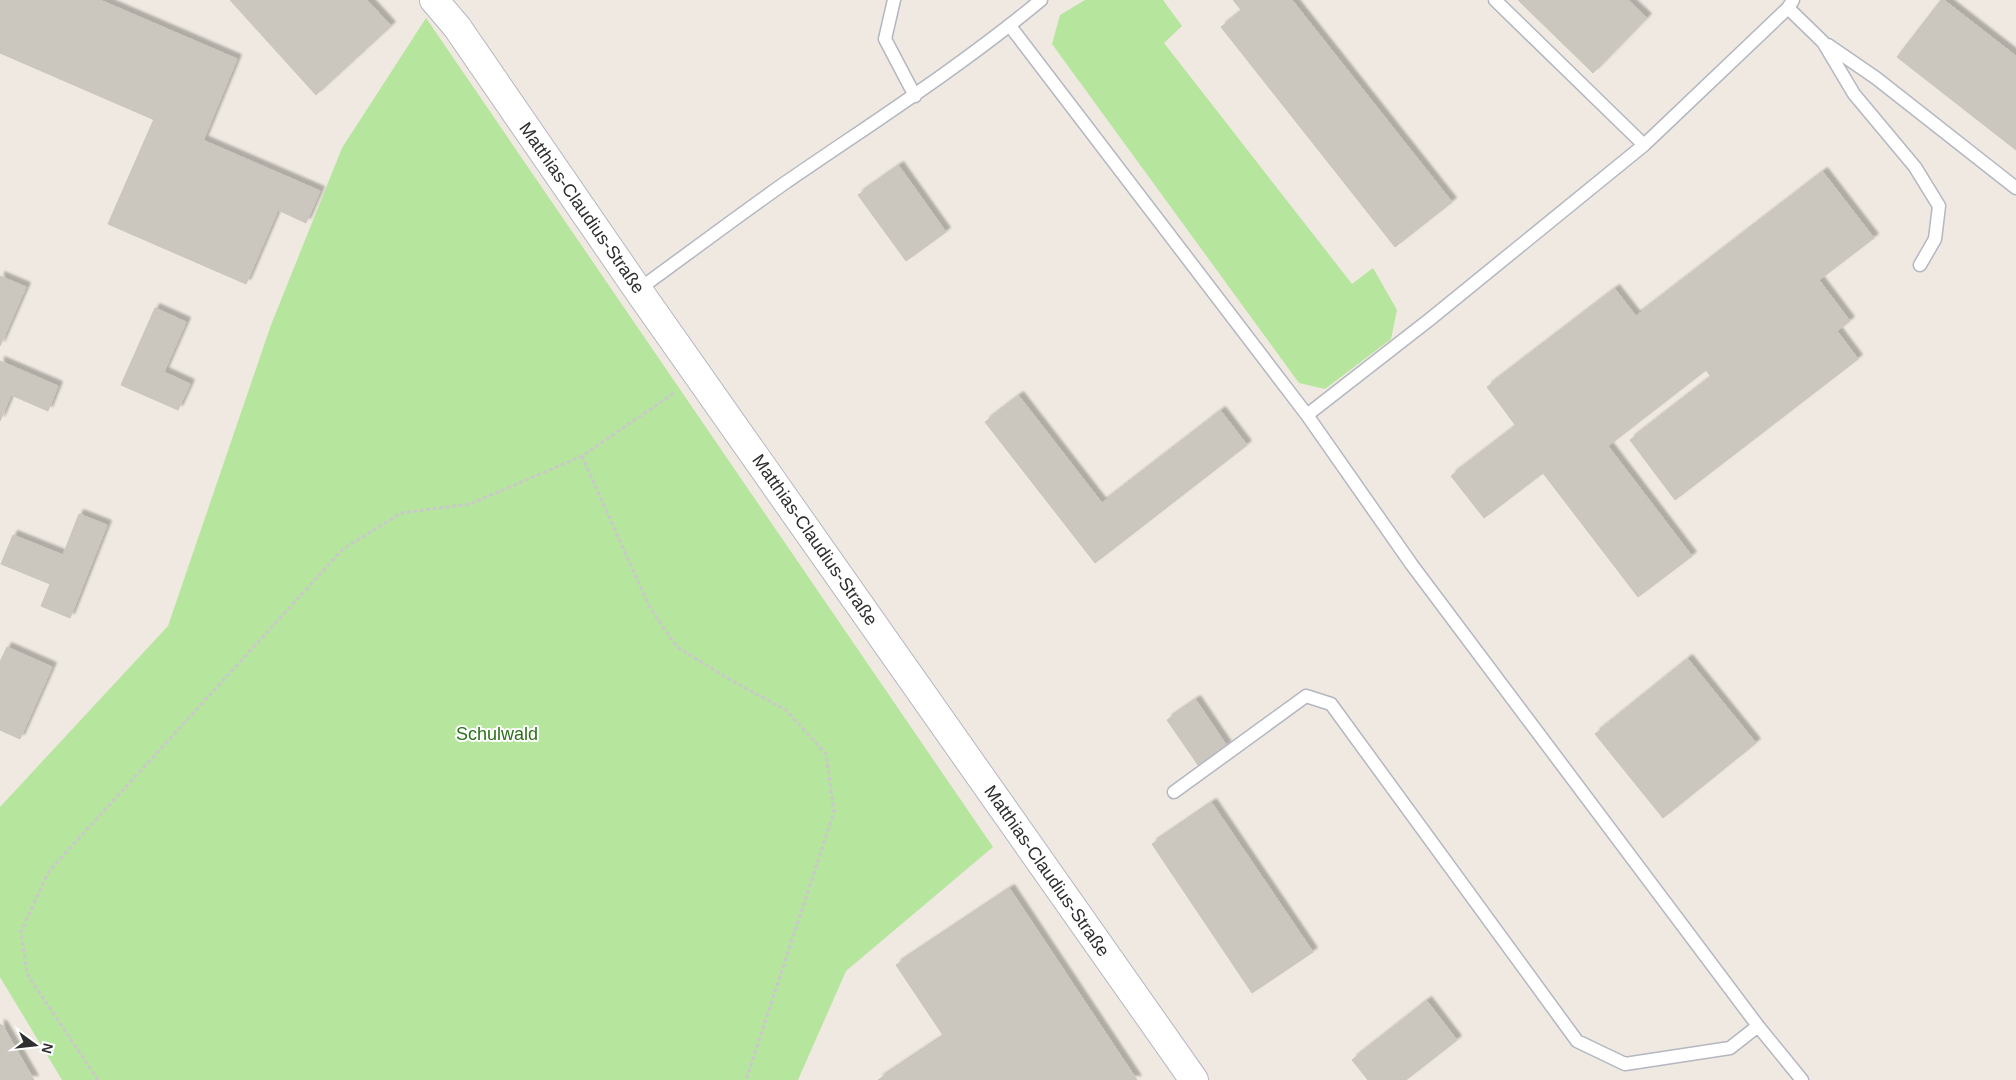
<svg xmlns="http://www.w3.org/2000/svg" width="2016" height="1080" font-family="Helvetica,sans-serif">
<defs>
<filter id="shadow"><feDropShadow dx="4.5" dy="-4.5" stdDeviation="1" flood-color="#0004"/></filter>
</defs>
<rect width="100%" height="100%" fill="#efe9e1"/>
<!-- green -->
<path fill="#b6e59e" d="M1085 0H1163L1182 26 1164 43 1352 284 1373 268 1397 310 1391 339 1325 389 1299 383 1052 44 1060 15Z
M426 18 993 847 846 971 798 1080H62L0 977V807L168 626 271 325 342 148Z"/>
<!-- building -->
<path fill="#cbc7bf" stroke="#cbc5ba" filter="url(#shadow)" d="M0 0H100L237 59 203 141 0 53Z
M230 0H367L391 26 316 95Z
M1233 0H1292L1452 202 1395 247 1221 27 1242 11Z
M1518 0H1628L1647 18 1593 73Z
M1941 0H1944L2016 56V150L1897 57Z
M154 119 320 191 306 223 278 210 246 284 108 224Z
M899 166 946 232 906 261 858 195Z
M1823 172 1874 238 1819 280 1850 321 1837 331 1858 359 1675 500 1630 440 1711 377 1706 370 1608 446 1692 556 1638 597 1543 473 1484 518 1451 476 1516 426 1487 387 1615 289 1636 316Z
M0 276 26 287 0 346Z
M155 308 186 322 164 372 190 384 178 410 121 385Z
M0 361 58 386 48 411 11 395 0 421Z
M1019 396 1102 503 1221 411 1247 445 1095 563 985 422Z
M79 514 107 525 70 618 41 606 50 584 1 564 13 535 63 555Z
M7 647 52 667 20 739 0 730V662Z
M1688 659 1756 743 1663 818 1595 734Z
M1196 700 1227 746 1198 765 1167 720Z
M1212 803 1313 952 1252 993 1152 844Z
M1010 889 1137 1080H973L896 965Z
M1427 1001 1457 1040 1406 1080H1368L1352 1060Z
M0 1024 3 1026 34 1080H0Z
M944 1036 973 1080H878Z"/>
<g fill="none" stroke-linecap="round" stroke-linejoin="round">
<defs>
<path id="lane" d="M894 0 885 39 915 96
M1495 0 1644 145
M1788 8 1823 42 1854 94 1915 167 1939 206 1935 239 1920 265
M1010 26 1307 415 1412 565 1758 1026 1802 1080
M1828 45 1876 78 2016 188
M638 290C686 255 734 219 782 185 869 125 959 68 1041 0
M1307 415 1429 320 1644 145 1788 8 1793 0
M1174 792 1306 696 1331 704 1577 1041 1625 1064 1730 1048 1758 1026"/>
<path id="secondary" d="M434 0 457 27 638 290 1194 1080"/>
</defs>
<!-- lane casing -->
<use href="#lane" stroke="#b4b7c1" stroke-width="15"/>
<!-- secondary casing -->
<use href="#secondary" stroke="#b4b7c1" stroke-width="30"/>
<!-- path -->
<path stroke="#c9c9c9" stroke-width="3" stroke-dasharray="4 2.5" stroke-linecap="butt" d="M582 456 649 606 677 647 729 679 786 710 826 754 834 812 746 1080
M98 1080 27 974 21 931 49 871 343 549 401 513 470 504 582 456 674 393"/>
<!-- lane -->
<use href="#lane" stroke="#fff" stroke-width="12"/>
<!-- secondary -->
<use href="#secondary" stroke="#fff" stroke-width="28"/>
</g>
<g text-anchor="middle" stroke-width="4" stroke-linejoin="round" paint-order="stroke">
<!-- street labels -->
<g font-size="18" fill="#2e2e2e" stroke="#fff">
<text transform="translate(582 208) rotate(55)" y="6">Matthias-Claudius-Straße</text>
<text transform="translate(815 540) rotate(55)" y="6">Matthias-Claudius-Straße</text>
<text transform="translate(1047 871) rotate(55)" y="6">Matthias-Claudius-Straße</text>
</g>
<!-- park labels -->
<g font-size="18" fill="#2c6e1b" stroke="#fff">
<text x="497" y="740">Schulwald</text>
</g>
</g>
<!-- north arrow -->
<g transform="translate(35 1045) rotate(105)" stroke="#ffffff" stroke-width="4" paint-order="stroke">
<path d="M0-4L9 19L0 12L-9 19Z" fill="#2e2e2e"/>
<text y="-8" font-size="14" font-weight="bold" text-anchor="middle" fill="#2e2e2e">N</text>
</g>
</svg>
